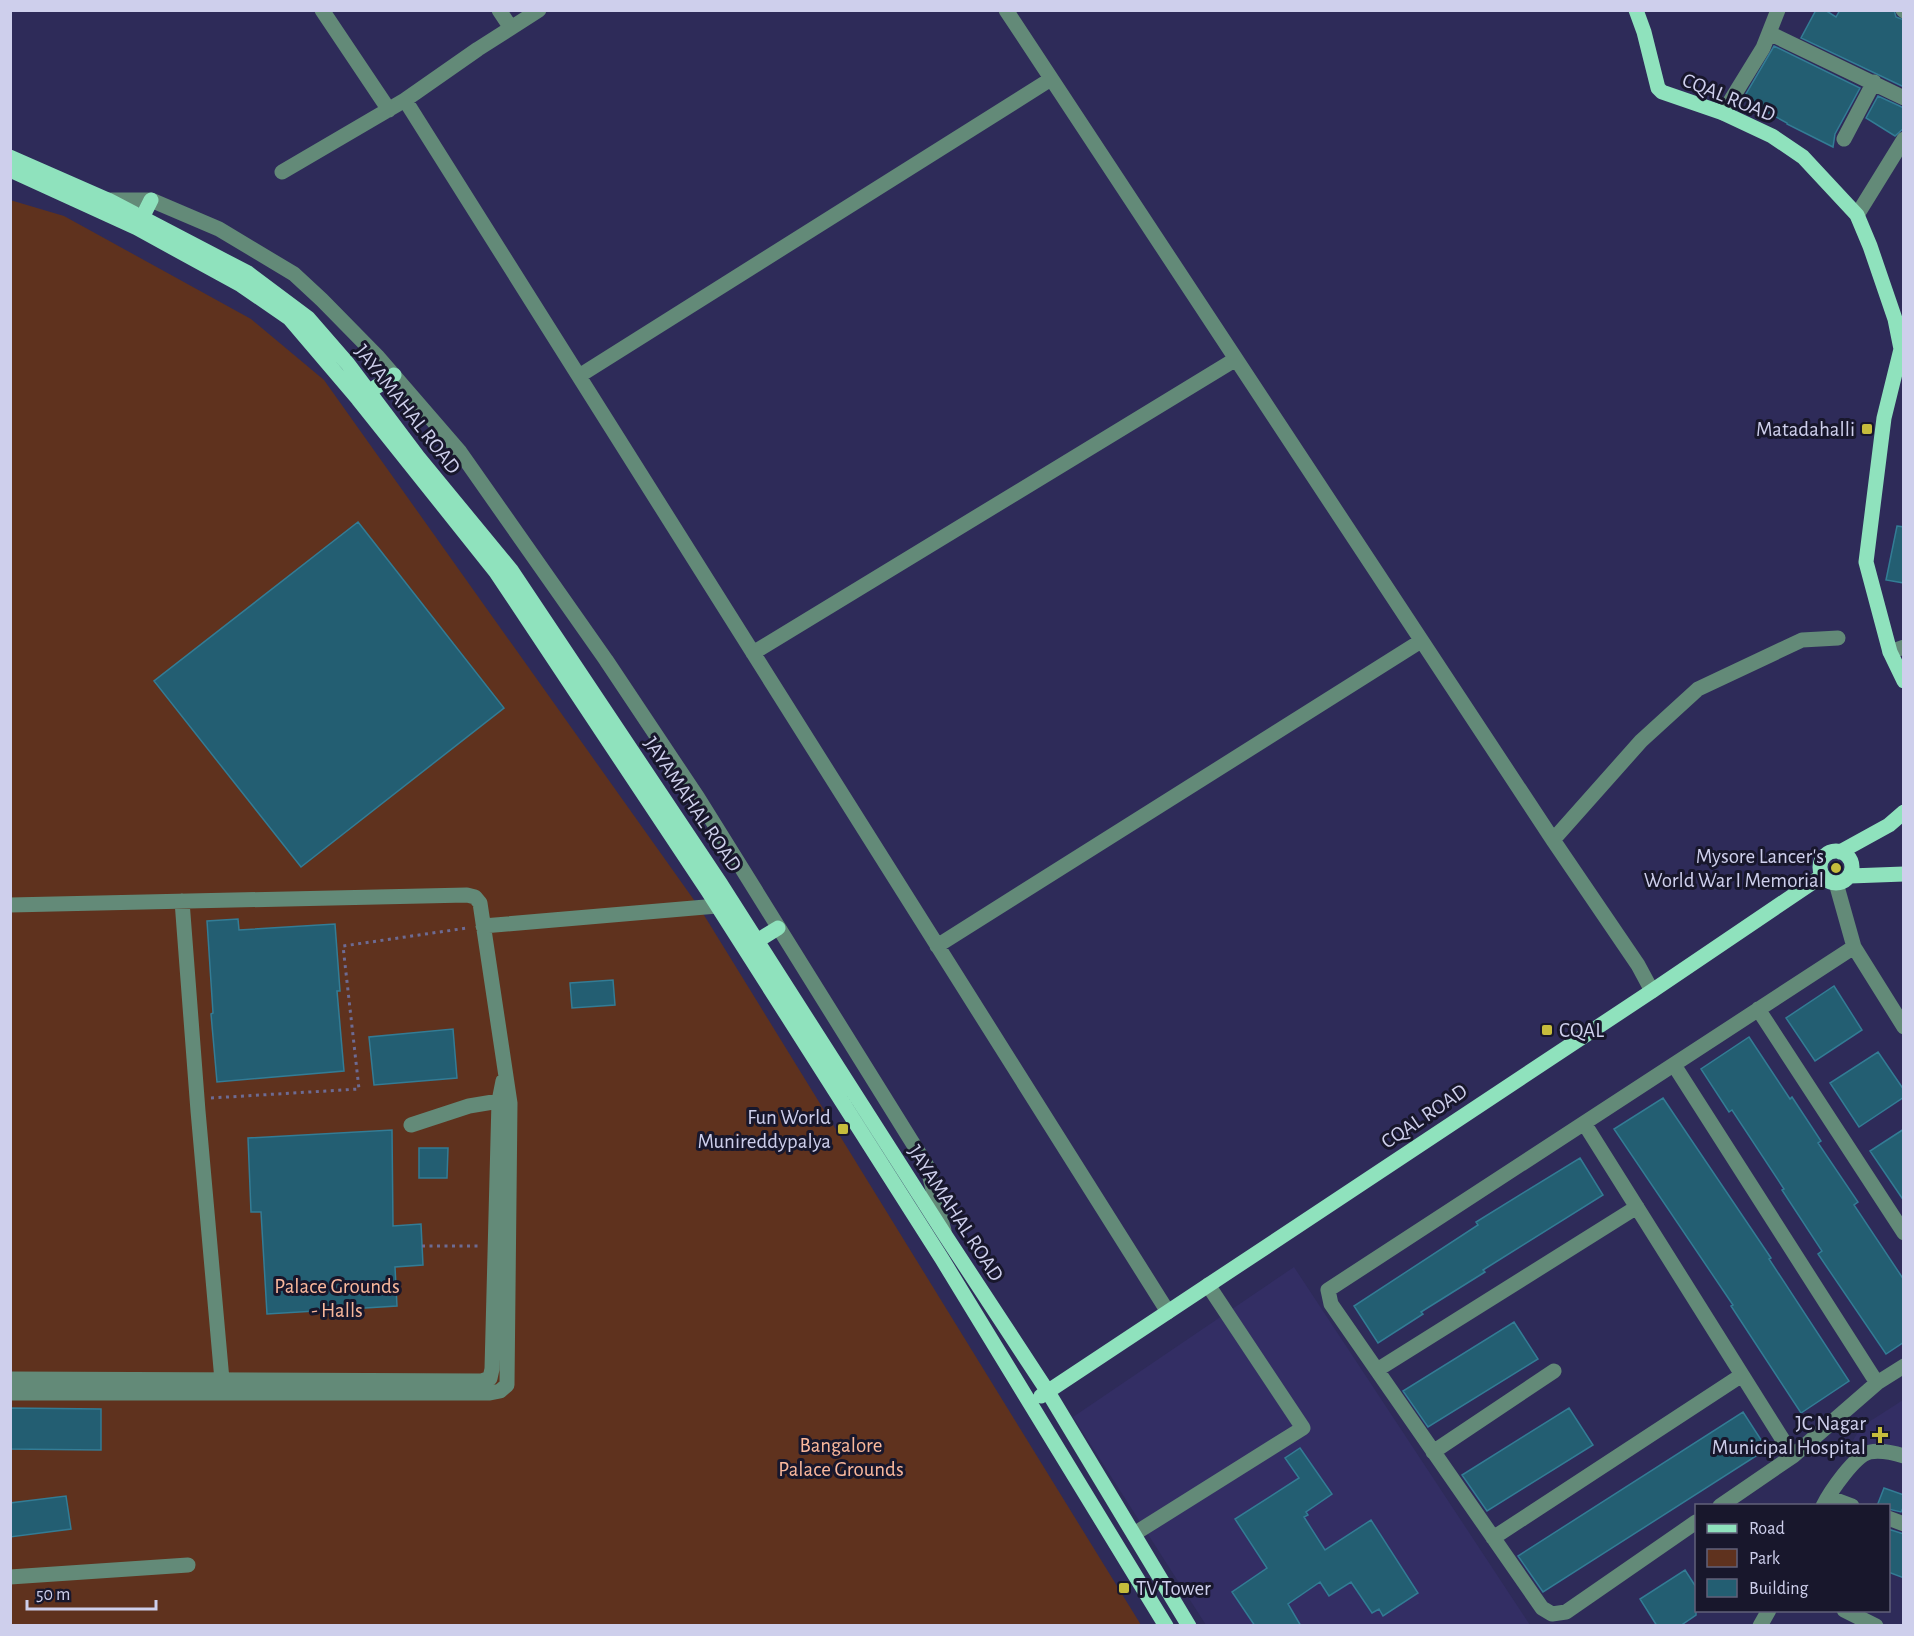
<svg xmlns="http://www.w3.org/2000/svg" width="1914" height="1636" font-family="'Alegreya Sans',sans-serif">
<rect width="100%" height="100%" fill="#2e2b59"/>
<!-- built -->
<path fill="#332e64" d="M1294 1267 1530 1625H1206L1073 1417Z
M1903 1400V1459L1852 1442 1861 1427Z"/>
<!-- green -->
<path fill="#5f321e" d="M10 200 64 216 251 319 324 380 699 907 1141 1625H11Z"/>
<!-- building -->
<path fill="#235e72" stroke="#337c95" stroke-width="1.5" d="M1816 10H1825L1836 17 1840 10H1894L1896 17 1904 20V87L1801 38Z
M1774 46 1860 88 1835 134 1833 147 1787 124V123L1743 99Z
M1878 96 1904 108V128L1895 136 1866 118Z
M358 522 504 708 301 867 154 681Z
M1897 526 1904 527V583L1886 580Z
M238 919 239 930 335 924 340 991H337L344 1071 217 1082 211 1014 213 1013 207 921Z
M613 980 615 1005 572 1008 570 983Z
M1834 986 1862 1030 1815 1061 1786 1018Z
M453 1029 457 1078 374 1085 369 1037Z
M1749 1037 1790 1099 1792 1097 1821 1141 1818 1143 1858 1202 1854 1205 1904 1280V1342L1886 1354 1818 1254 1822 1251 1782 1190 1784 1189 1732 1110 1729 1112 1701 1069Z
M1878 1052 1904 1090V1097L1859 1127 1830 1083Z
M1663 1098 1771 1258 1769 1259 1849 1381 1801 1413 1731 1306 1733 1305 1614 1129Z
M1904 1129V1201L1870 1151Z
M392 1130 393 1226 421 1224 423 1265 395 1267 397 1306 267 1314 261 1212H251L248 1138Z
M419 1148H448L447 1178H419Z
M1580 1158 1603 1195 1483 1270 1485 1272 1421 1312 1423 1314 1378 1343 1354 1306 1478 1225 1476 1222Z
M1514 1322 1538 1359 1428 1427 1403 1391Z
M10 1408 101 1409V1450L10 1449Z
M1569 1408 1593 1445 1487 1511 1462 1475Z
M1743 1412 1767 1449 1543 1592 1518 1556Z
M1300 1448 1332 1494 1306 1512 1308 1515 1304 1517 1325 1550 1371 1520 1418 1593 1383 1616 1379 1609 1372 1613 1351 1582 1329 1596 1320 1582 1288 1604 1301 1626H1255L1232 1592 1267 1568 1235 1519 1299 1478 1285 1458Z
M1884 1488 1904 1495V1506L1901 1512 1888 1509V1506H1877Z
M66 1496 71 1529 10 1537V1503Z
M1888 1529 1904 1534V1578L1888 1572Z
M1685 1570 1696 1587V1615L1680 1626H1657L1640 1599Z"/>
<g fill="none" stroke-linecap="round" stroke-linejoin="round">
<!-- path -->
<path stroke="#6d6b93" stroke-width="3" stroke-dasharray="3 4.5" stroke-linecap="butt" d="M211 1098 359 1089 343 946 467 928
M422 1246H480"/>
<!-- minor -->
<path stroke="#638a78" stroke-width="15" d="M322 10 389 110
M499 10 511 28
M539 10 478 49 405 100 1168 1312
M1006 10 1553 840 1638 965 1652 991
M1903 10 1904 11
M1769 33 1904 98
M1723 113 1763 48 1778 10
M1844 139 1874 82
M282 172 405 100
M108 200H151L219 229 294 274 322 300 377 356 460 452 606 660 698 798 927 1166 944 1231
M1857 215 1904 139
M579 376 1051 79
M1890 652 1904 647
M753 653 1236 359
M1553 840 1641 741 1698 689 1802 640 1838 638
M1836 883 1854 947 1904 1027
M182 901 198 1111 222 1380
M10 905 467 895 475 897 480 903 510 1103 507 1385 500 1391 490 1393H10
M483 926 717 906
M937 946 1421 641
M1758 1009 1904 1233
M1674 1065 1877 1383
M1584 1123 1793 1456
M411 1125 469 1106 499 1101
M1377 1370 1637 1207
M10 1379 481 1381 490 1378 492 1369 499 1101 503 1081
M1433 1452 1554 1371
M1828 1497 1852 1506
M1720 1506 1793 1456 1877 1383 1904 1366
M1823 1506C1830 1492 1855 1455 1870 1452 1880 1450 1894 1453 1904 1456
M1888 1518 1904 1524
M1696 1522 1566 1612 1552 1614 1542 1608 1331 1304 1328 1290 1854 947
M1134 1534 1303 1428 1208 1285
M1493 1538 1742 1375
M10 1577 188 1565
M1844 1610 1876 1626
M1760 1626 1769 1610"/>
<!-- major -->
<path stroke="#8fe2bd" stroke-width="15" d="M1636 10 1644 32 1658 88 1662 92 1723 113 1772 136 1803 157 1857 215 1870 246 1895 319 1901 349 1884 418 1866 562 1890 652 1904 681
M10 157 108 200 248 273 308 318 348 364 418 457 511 570 720 883 945 1235 1048 1392 1189 1626
M10 170 137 228 241 285 289 318 358 399 496 572 708 891 942 1259 1166 1626
M139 224 151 200
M361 397 394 375
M1820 867a16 16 0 1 1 32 0a16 16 0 1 1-32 0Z
M1840 852 1889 825 1904 812
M1850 876 1904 874
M749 946 778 928
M1041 1396 1652 991 1822 876"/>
</g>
<!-- markers -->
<g fill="#c6bc3c" stroke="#18172c" stroke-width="2">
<rect x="1861" y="423" width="12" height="12" rx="3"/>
<circle cx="1836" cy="868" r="6"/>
<rect x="1541" y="1024" width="12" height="12" rx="3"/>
<rect x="837" y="1123" width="12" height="12" rx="3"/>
<path d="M1877 1426h6v6h6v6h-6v6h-6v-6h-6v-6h6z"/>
<rect x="1118" y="1582" width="12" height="12" rx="3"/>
</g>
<g text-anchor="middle" stroke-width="6" stroke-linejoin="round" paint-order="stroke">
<!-- street labels -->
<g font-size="21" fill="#cecfec" stroke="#18172c">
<text transform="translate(1729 97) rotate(22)" y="7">CQAL ROAD</text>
<text transform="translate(408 409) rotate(52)" y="7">JAYAMAHAL ROAD</text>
<text transform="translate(693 804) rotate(56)" y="7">JAYAMAHAL ROAD</text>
<text transform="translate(1424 1116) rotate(-34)" y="7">CQAL ROAD</text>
<text transform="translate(956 1213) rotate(57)" y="7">JAYAMAHAL ROAD</text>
</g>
<!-- poi labels -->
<g font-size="21" fill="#cecfec" stroke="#18172c" text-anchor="end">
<text x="1855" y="436">Matadahalli</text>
<text x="1824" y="863">Mysore Lancer's<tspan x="1824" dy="24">World War I Memorial</tspan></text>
<text x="1559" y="1037" text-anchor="start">CQAL</text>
<text x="831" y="1124">Fun World<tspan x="831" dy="24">Munireddypalya</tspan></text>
<text x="1866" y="1430">JC Nagar<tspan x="1866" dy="24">Municipal Hospital</tspan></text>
<text x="1136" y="1595" text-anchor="start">TV Tower</text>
</g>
<!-- park labels -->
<g font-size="21" fill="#fab89c" stroke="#18172c">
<text x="337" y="1293">Palace Grounds<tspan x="337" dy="24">- Halls</tspan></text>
<text x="841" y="1452">Bangalore<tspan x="841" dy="24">Palace Grounds</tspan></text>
</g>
</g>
<!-- border -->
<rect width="1914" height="1636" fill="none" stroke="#cecfec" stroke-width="24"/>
<!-- legend -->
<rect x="1695" y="1504" width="195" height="108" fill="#18172c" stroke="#616179" stroke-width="1.5"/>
<rect x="1707" y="1524" width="30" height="9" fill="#8fe2bd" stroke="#616179" stroke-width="1.5"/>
<text x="1749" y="1534" font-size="18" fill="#cecfec">Road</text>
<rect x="1707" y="1549" width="30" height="18" fill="#5f321e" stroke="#616179" stroke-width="1.5"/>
<text x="1749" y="1564" font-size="18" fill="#cecfec">Park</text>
<rect x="1707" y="1579" width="30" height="18" fill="#235e72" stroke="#616179" stroke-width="1.5"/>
<text x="1749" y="1594" font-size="18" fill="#cecfec">Building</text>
<!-- scale -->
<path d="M27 1600v9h129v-9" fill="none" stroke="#cecfec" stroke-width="3"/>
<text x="36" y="1600" font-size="18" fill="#cecfec" stroke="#18172c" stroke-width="4.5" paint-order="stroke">50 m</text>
</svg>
